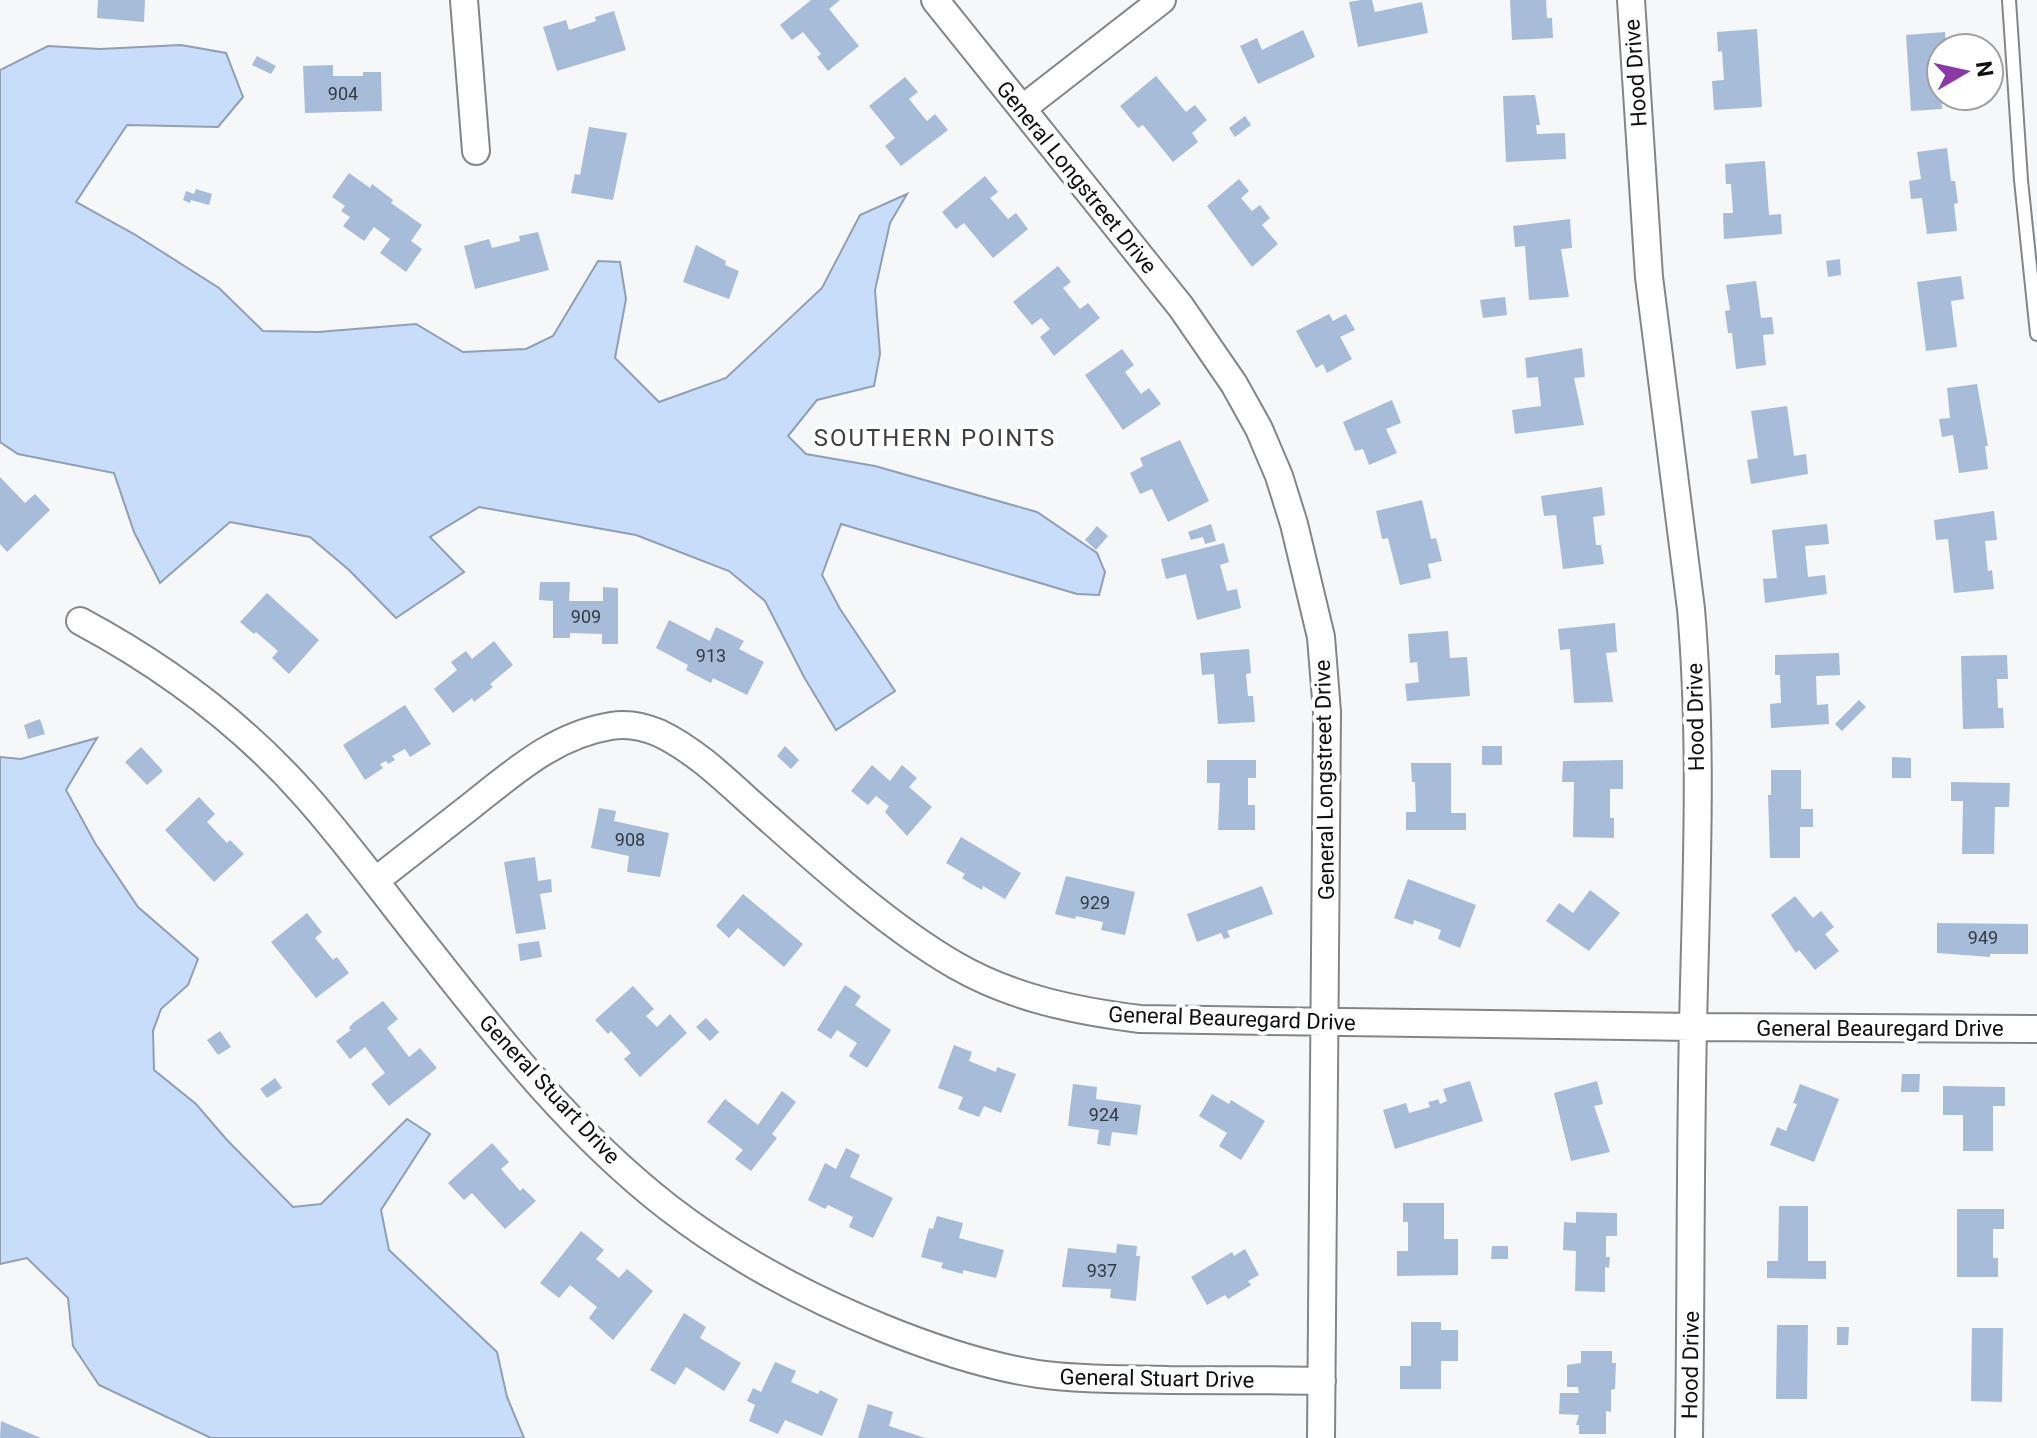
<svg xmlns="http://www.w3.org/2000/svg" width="2037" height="1438" font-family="Roboto,sans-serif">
<rect width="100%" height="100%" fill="#f5f7f9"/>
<!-- water -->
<path fill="#c8ddfa" stroke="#909fb4" stroke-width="2" d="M181 45 226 53 243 97 218 127 127 125 76 202 134 234 219 288 263 331 318 332 416 324 463 352 526 349 553 336 598 261 620 262 626 299 615 358 659 402 726 378 822 288 860 215 907 194 890 223 875 290 880 354 874 386 817 400 788 436 806 454 875 466 1037 512 1097 553 1105 572 1099 595 1077 594 841 524 822 575 840 609 895 691 836 730 804 677 765 601 729 571 636 535 479 507 430 537 464 572 396 618 349 570 310 537 230 522 160 583 134 532 114 473 18 454 0 442V70L48 46 100 49Z
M97 738 66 790 95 843 138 907 198 959 188 985 161 1009 153 1031 154 1070 196 1104 227 1140 293 1207 321 1204 407 1119 430 1134 381 1210 389 1250 497 1352 507 1397 524 1438H211L99 1385 73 1346 68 1298 27 1258 0 1264V757L21 759Z"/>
<!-- building -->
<path fill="#a7bcd9" d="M98 0H145L144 22 97 18Z
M811 0H840L829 9 859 46 828 71 817 57 821 54 803 32 792 40 780 25Z
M1361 0H1372L1375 12 1422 2 1428 33 1358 47 1349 2Z
M1510 0H1546L1547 18H1552L1553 38 1512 40Z
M614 11 626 50 557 71 543 27 566 20 569 30 596 21 595 17Z
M1757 29 1762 107 1714 110 1712 81 1724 80 1722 51 1718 52 1717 32Z
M1303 30 1315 57 1258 84 1240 46 1257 38 1262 50Z
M1945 32 1946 48H1941L1939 62 1942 109 1911 111 1906 35Z
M257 56 276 66 271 74 252 65Z
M333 65V76H363V72H381L382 111 305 113 303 66Z
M1156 76 1186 112 1195 105 1207 120 1192 133 1198 142 1173 162 1143 125 1138 128 1120 106Z
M905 77 918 92 909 99 927 121 935 114 948 130 901 166 885 146 895 138 869 106Z
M1535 95 1540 125H1536L1537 134 1565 133 1566 159 1506 162 1503 96Z
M1245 116 1251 125 1235 137 1229 128Z
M589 127 627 133 613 200 571 193 575 174 580 175Z
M1947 148 1951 181H1955L1958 203 1954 204 1957 231 1927 234 1922 198 1911 199 1909 181 1921 179 1917 152Z
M1765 161 1769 215 1781 214 1782 234 1724 239 1723 213H1733L1731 184H1726L1725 164Z
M349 173 370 188 372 184 393 200 391 203 422 225 411 241 422 249 406 272 380 253 390 239 374 227 364 241 343 226 350 217 341 211 345 206 332 197Z
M985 176 998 192 990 198 1008 219 1016 213 1028 229 993 258 964 223 956 229 942 212Z
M1239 179 1249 191 1241 198 1252 211 1260 205 1270 218 1262 225 1278 244 1252 267 1207 206Z
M196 189 212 194 209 205 191 200 190 203 183 200 186 191 194 194Z
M1570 219 1572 248 1561 249 1569 297 1529 300 1525 246 1515 247 1513 226Z
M538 232 549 270 475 289 464 246 489 239 492 248 520 241 519 236Z
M696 245 726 261 725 265 739 271 729 299 683 282Z
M1840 259 1841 275 1828 277 1826 261Z
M1058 266 1071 282 1063 288 1080 309 1088 303 1100 318 1054 356 1040 337 1050 329 1041 318 1032 325 1013 302Z
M1961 276 1964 299 1951 301 1957 347 1926 351 1917 282Z
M1756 281 1761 318 1772 317 1774 334 1763 335 1766 365 1736 369 1732 333H1728L1725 311 1730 310 1726 285Z
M1505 297 1507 315 1483 318 1480 300Z
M1329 314 1333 321 1346 314 1355 330 1340 337 1352 359 1327 373 1323 364 1316 368 1296 331Z
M1582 348 1585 377 1574 378 1584 425 1515 434 1512 410 1541 406 1538 377 1527 378 1525 358Z
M1122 349 1134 365 1125 372 1141 394 1149 388 1161 404 1123 430 1085 375Z
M1977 384 1988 446H1985L1988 469 1959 473 1953 435 1942 437 1939 419 1950 418 1947 388Z
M1392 400 1401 423 1386 429 1397 453 1369 465 1363 449 1355 451 1343 422Z
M1787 406 1794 456 1806 454 1808 474 1751 484 1747 460 1758 458 1751 411Z
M1180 440 1209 501 1168 522 1152 489 1140 494 1130 473 1143 466 1140 458Z
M0 477 25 503 35 494 50 510 7 552 0 544Z
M1602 487 1605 515 1593 517 1596 545H1601L1604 564 1563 569 1556 515 1544 516 1541 496Z
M1422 500 1431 539 1436 538 1442 561 1428 564 1431 578 1400 585 1388 538 1382 539 1376 511Z
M1994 511 1997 540 1985 541 1988 571 1992 570 1994 589 1954 593 1948 539 1936 540 1934 520Z
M1211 524 1216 541 1205 544 1203 537 1191 540 1188 532Z
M1827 524 1829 544 1805 546 1808 577 1825 575 1827 594 1765 603 1763 579 1777 578 1772 530Z
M1097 526 1108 536 1096 550 1085 540Z
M1224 543 1229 562 1220 565 1227 591 1237 589 1241 608 1197 620 1186 574 1166 579 1161 559Z
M540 582H570L569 601H603V587L618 588V644H602V634L570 633V638H553V601L539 600Z
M267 593 319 640 289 674 272 658 278 651 256 632 254 634 240 622Z
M669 620 710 641 716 627 744 641 739 649 764 662 747 695 713 678 711 683 686 670 688 665 656 648Z
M1615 623 1617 652 1606 653 1613 702 1574 703 1570 649 1560 650 1558 629Z
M1448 631 1450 658 1467 657 1470 696 1407 701 1405 684 1419 682 1417 662 1410 663 1408 634Z
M494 641 513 665 490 684 493 687 474 702 472 698 453 713 434 689 457 670 451 662 466 651 472 659Z
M1249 649 1251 673 1246 674 1248 696H1253L1255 722 1218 724 1214 674 1202 675 1200 653Z
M1839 653 1840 675 1816 676 1817 705 1828 704 1829 724 1771 728 1770 704 1781 703 1780 675H1775V655Z
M2007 655 2008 679H1997L1998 708H2003L2004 728 1963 729 1961 656Z
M1859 700 1866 707 1842 731 1835 724Z
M405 705 431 744 410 757 405 749 392 756 395 760 388 764 386 761 380 764 383 768 365 780 343 745Z
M40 719 45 734 28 739 24 725Z
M785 746 799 760 791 769 777 756Z
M1482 746H1502V765H1482Z
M141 747 163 771 147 785 125 762Z
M1892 757 1911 758V778H1892Z
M1207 760H1256V778H1248V805H1255V830H1218L1220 783H1207Z
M1623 760V789H1610V818H1614V838L1573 837 1574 782H1562L1563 761Z
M1411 763H1451V813H1466V830H1406V812H1416L1415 782H1412Z
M872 765 890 781 902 765 917 778 909 787 932 807 907 836 885 812 889 806 876 796 868 805 851 791Z
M1771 770H1801V809H1813V827H1800V858H1770L1768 795H1771Z
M1951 782 2010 783 2009 807H1995L1994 854H1962L1963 801H1951Z
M199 797 215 814 207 822 227 843 230 840 244 854 214 882 165 830Z
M599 808 616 811 614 821 669 833 660 877 627 872 629 856 591 848Z
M961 837 1021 873 1005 899 983 886 982 890 968 882 962 878 965 874 946 863Z
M535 857 538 881 551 879 552 892 540 894 546 929 516 934 504 862Z
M1066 876 1135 892 1125 935 1101 930 1103 922 1076 916 1075 919 1055 914Z
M1408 879 1476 905 1460 948 1438 939 1441 930 1414 920 1413 925 1394 918Z
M1262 886 1273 914 1227 931 1230 937 1224 939 1221 933 1197 942 1187 914Z
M1590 890 1620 913 1589 951 1546 921 1559 903 1573 913Z
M743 894 803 944 784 967 738 928 729 938 716 926Z
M1795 896 1813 918 1821 911 1834 927 1825 934 1839 951 1815 970 1799 950 1796 953 1771 915Z
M307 913 322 932 315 938 333 960 337 957 349 973 316 998 271 942Z
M1937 923 2028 924V954H1990V957L1937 953Z
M539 941 542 957 520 961 518 944Z
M845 985 861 996 855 1005 891 1030 867 1068 849 1056 857 1043 837 1030 831 1039 817 1030Z
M633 986 654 1009 646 1016 657 1027 670 1014 687 1033 640 1077 624 1059 631 1053 611 1031 608 1034 595 1020Z
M383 1001 398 1019 387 1028 409 1057 420 1048 437 1068 389 1106 371 1084 385 1073 365 1047 350 1059 336 1041 351 1030 349 1028 353 1023Z
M706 1018 719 1032 710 1041 696 1027Z
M220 1031 231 1047 218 1055 207 1040Z
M954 1045 972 1052 969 1061 996 1072 997 1067 1016 1074 1001 1113 984 1106 979 1117 958 1109 963 1097 938 1088Z
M1902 1074H1920L1919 1092H1901Z
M275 1078 282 1088 267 1098 260 1089Z
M1470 1081 1483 1121 1395 1149 1383 1110 1406 1103 1409 1113 1430 1107 1428 1102 1436 1100 1438 1099 1440 1104 1447 1101 1443 1089Z
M1597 1081 1603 1104 1594 1106 1610 1152 1571 1161 1554 1093Z
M1073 1084 1097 1087 1096 1099 1141 1105 1137 1135 1112 1132 1110 1146 1097 1144 1099 1130 1068 1126Z
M1800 1084 1839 1099 1814 1162 1770 1145 1777 1127 1786 1131 1797 1104 1793 1103Z
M1943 1086 2005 1087V1106H1993V1151H1963V1115H1943Z
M782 1091 796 1102 772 1134 777 1138 751 1171 735 1159 743 1150 707 1122 725 1099 758 1125Z
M1212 1094 1229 1104 1231 1100 1265 1121 1241 1160 1219 1146 1227 1133 1199 1116Z
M492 1143 509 1162 501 1169 520 1191 523 1188 536 1201 505 1229 472 1193 464 1200 448 1183Z
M846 1148 860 1155 850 1177 893 1198 873 1238 849 1227 853 1217 828 1205 825 1209 808 1200 825 1163 836 1169Z
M1403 1203H1444V1239H1458V1275L1397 1276V1251H1408V1222H1403Z
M1779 1206H1808V1261H1826V1279L1767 1278V1261H1778Z
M1957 1209H2004V1229H1993V1258H1998V1277H1957Z
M1576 1212 1617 1213V1236H1606V1257H1610L1609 1268 1605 1267V1292L1575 1291 1576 1251 1563 1250 1564 1222 1576 1223Z
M937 1216 963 1223 959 1238 1004 1250 996 1278 963 1270V1274L941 1268 943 1263 921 1257 929 1228 933 1229Z
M581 1231 604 1250 596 1259 619 1278 627 1269 653 1291 613 1340 589 1318 597 1307 570 1285 559 1298 540 1283Z
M1117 1244 1137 1246 1136 1256H1140L1136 1301 1110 1298 1111 1289 1062 1287 1068 1248 1116 1253Z
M1492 1246H1508V1259H1491Z
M1245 1249 1259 1275 1248 1281 1251 1285 1228 1299 1225 1295 1207 1305 1191 1277 1232 1252 1234 1256Z
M684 1313 706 1327 700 1338 741 1363 724 1391 686 1367 675 1385 650 1370Z
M1411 1322H1441V1330H1458V1361H1441V1389H1400V1366H1411Z
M1777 1325H1808L1807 1399H1776Z
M1837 1327H1849L1848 1345H1837Z
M1972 1328H2003L2002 1402 1971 1401Z
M1581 1351H1612V1363H1616L1615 1389 1611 1390V1412L1606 1411V1434H1579V1425H1576L1579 1415 1559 1414 1560 1393H1579L1578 1387H1567V1365L1581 1363Z
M775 1362 796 1371 791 1382 818 1394 820 1390 838 1399 822 1436 785 1420 778 1434 749 1421 755 1405 747 1401 753 1388 761 1392Z
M868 1404 893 1412 889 1426 925 1438H858Z
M1 1421 41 1438H0Z"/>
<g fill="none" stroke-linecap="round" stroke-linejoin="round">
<defs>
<path id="lane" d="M2009 0 2021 180 2037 334"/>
<path id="street" d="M464 0 476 151
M935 0 1181 307 1234 384 1259 429 1279 476 1294 524 1321 637 1327 712 1321 1438
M1631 0 1649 277 1691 609C1703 748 1696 888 1693 1027 1690 1164 1691 1301 1689 1438
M1023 108 1162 0
M80 621C164 666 240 722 304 794 348 843 387 898 429 950 501 1042 576 1136 669 1208 734 1258 807 1297 883 1328 932 1348 986 1366 1038 1374 1081 1380 1125 1379 1168 1380 1220 1380 1271 1380 1322 1381
M375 881C407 856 439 831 471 806 514 772 555 735 611 726 627 723 645 727 659 733 701 753 734 789 769 819 824 868 891 928 955 965 1012 998 1076 1011 1140 1019L1693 1027 2037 1029"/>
</defs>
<!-- lane casing -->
<use href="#lane" stroke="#838587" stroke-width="16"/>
<!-- street casing -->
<use href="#street" stroke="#838587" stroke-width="30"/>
<!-- lane -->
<use href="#lane" stroke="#fff" stroke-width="12"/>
<!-- street -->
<use href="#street" stroke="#fff" stroke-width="26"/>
</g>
<g text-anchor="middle" stroke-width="8" stroke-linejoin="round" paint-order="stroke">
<!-- number labels -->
<g font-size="18" fill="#343a42">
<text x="343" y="100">904</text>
<text x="586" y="623">909</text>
<text x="711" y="662">913</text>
<text x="630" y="846">908</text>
<text x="1095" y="909">929</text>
<text x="1983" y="944">949</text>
<text x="1104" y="1121">924</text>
<text x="1102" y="1277">937</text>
</g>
<!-- street labels -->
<g font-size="22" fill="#0e0f0f" stroke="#fff">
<text transform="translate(1635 73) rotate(-94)" y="8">Hood Drive</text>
<text transform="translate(1077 177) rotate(51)" y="8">General Longstreet Drive</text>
<text transform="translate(1695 717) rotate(-91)" y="8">Hood Drive</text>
<text transform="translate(1324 780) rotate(-91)" y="8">General Longstreet Drive</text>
<text transform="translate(1232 1018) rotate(2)" y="8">General Beauregard Drive</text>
<text x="1880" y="1036">General Beauregard Drive</text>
<text transform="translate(550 1089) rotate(47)" y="8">General Stuart Drive</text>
<text transform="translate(1690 1365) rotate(-89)" y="8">Hood Drive</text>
<text transform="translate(1157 1378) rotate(1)" y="8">General Stuart Drive</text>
</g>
<!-- neighbourhood labels -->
<g font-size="24" letter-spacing="2" fill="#3e3f41" stroke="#fff">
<text x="935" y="446">SOUTHERN POINTS</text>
</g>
</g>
<!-- north arrow -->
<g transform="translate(1965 72) rotate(81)"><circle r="38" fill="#ffffff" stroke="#9f9f9f" stroke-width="2"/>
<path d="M0-6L14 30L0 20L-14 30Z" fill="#8b39a7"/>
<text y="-12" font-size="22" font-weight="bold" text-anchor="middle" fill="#0e0f0f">N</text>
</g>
</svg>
